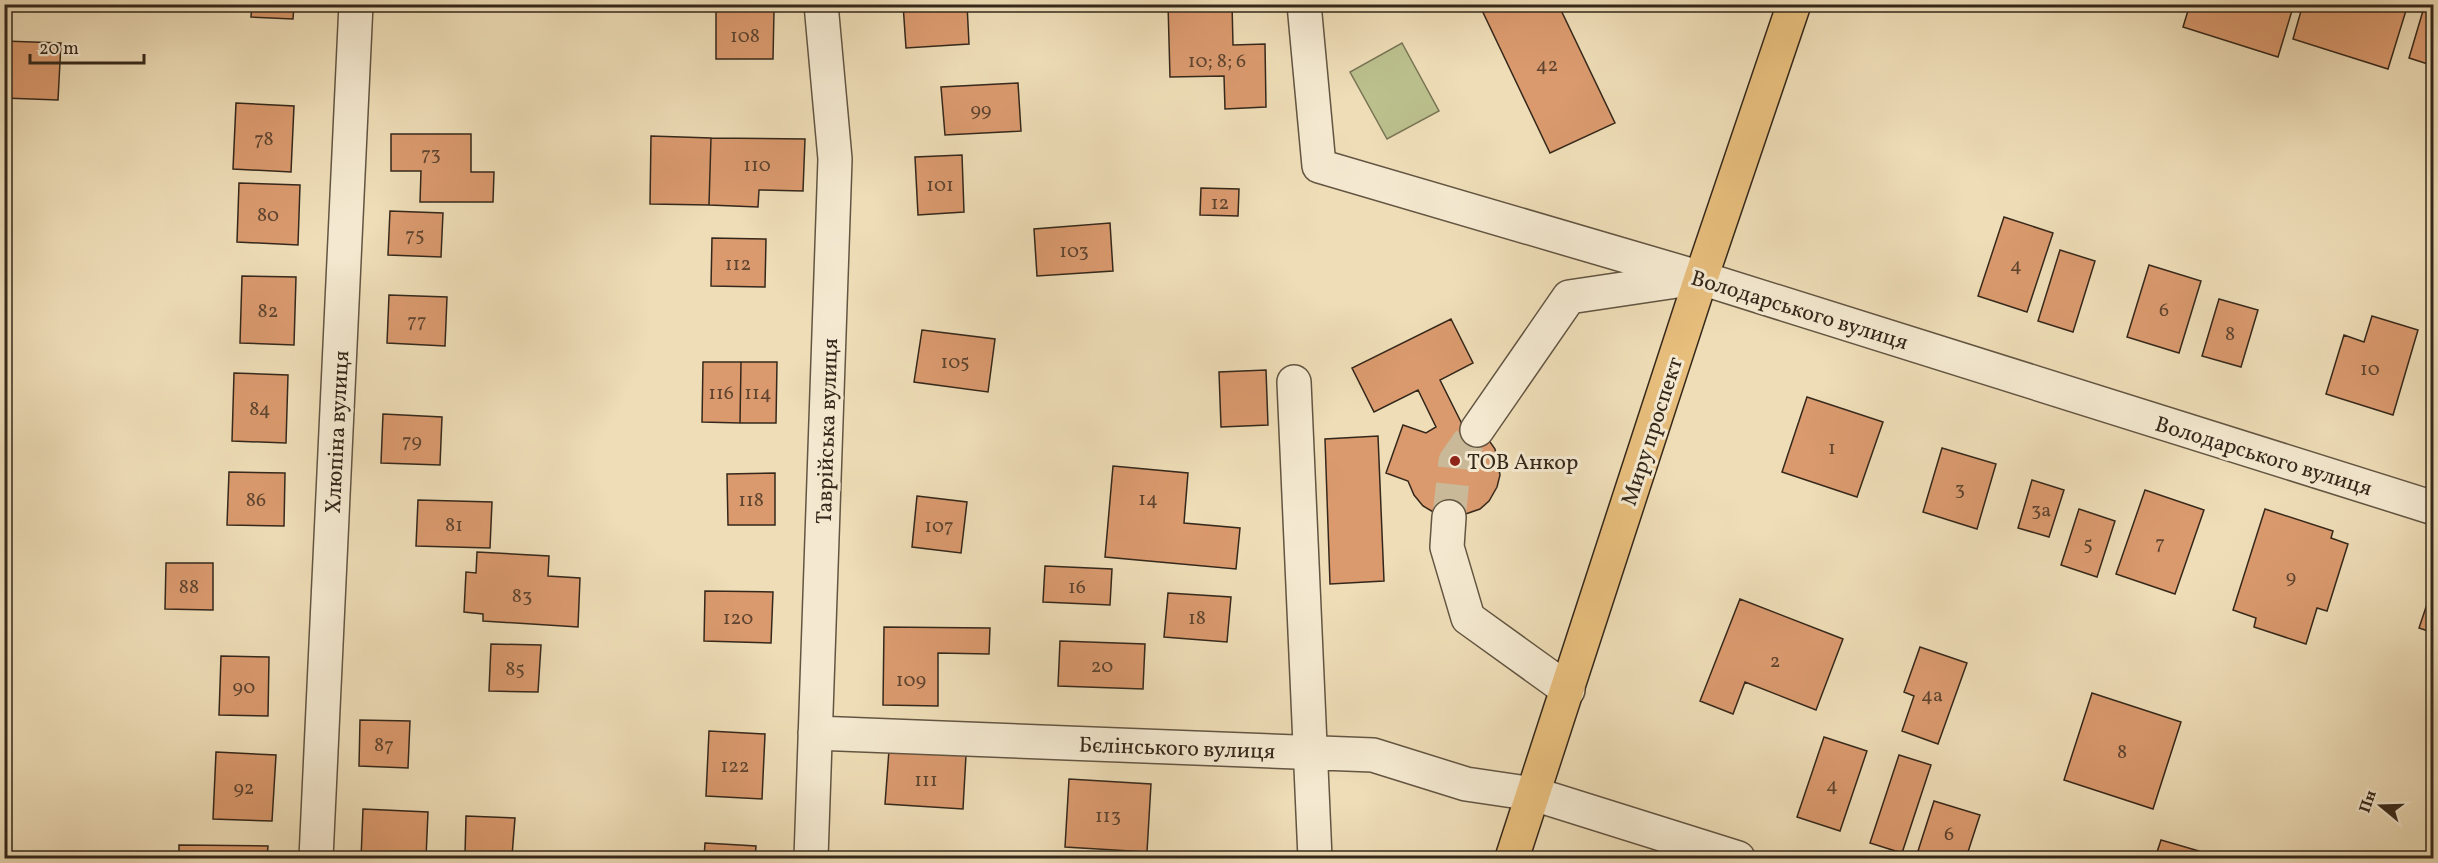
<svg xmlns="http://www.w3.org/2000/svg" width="2438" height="863" font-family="Vollkorn,serif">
<rect width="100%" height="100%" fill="#eeddb7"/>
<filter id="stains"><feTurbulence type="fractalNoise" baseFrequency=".00333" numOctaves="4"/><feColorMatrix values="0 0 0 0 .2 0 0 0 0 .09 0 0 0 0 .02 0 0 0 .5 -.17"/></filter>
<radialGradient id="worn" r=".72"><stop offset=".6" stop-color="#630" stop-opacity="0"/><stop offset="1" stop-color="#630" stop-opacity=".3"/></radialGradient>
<!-- green -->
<path fill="#bbc08d" stroke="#787454" stroke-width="1.5" d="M1402 43 1439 111 1387 139 1350 72Z"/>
<!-- building -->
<path fill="#da9a6e" stroke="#35281b" stroke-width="1.5" d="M252 4H294L293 19 251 17Z
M903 4H967L969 44 906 48Z
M1168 4H1232L1233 45 1265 44 1266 107 1225 109 1224 76 1170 77Z
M1479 4H1558L1615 123 1550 153Z
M2190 4H2294L2278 57 2183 27Z
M2303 4H2408L2388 69 2293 39Z
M2425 4H2434V66L2409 58Z
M716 10H774L773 59H716Z
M4 41 61 43 58 100 4 98Z
M1018 83 1021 131 945 135 941 87Z
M236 103 294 106 291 172 233 169Z
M391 134H471V172H494L493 202H420L421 171H391Z
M651 136 711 138 709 205 650 204Z
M711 138 805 139 803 191 759 190 758 207 709 205Z
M962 155 964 212 918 215 915 157Z
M239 183 300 185 298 245 237 242Z
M1201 188 1239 189 1238 216 1200 215Z
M390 211 443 213 441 257 388 255Z
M2004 217 2053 233 2027 312 1978 296Z
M1110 223 1113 271 1037 276 1034 229Z
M712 238 766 239 765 287 711 286Z
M2060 250 2095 261 2073 332 2038 321Z
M2149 265 2201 281 2179 353 2127 337Z
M242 276 296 277 294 345 240 343Z
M389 295 447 297 445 346 387 343Z
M2219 299 2258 310 2241 367 2202 356Z
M2372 316 2418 330 2393 415 2326 394 2344 335 2364 342Z
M1451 319 1473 363 1440 380 1462 424 1488 439 1495 449 1500 475 1497 487 1489 501 1480 509 1457 517 1435 513 1423 506 1414 495 1408 481 1386 473 1403 425 1426 433 1436 427 1418 390 1374 412 1352 368Z
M922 330 995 339 988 392 914 382Z
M703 362H741L740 423 702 422Z
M741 362H777L776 423H740Z
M1266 370 1268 425 1221 427 1219 372Z
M234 373 288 375 286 443 232 441Z
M1807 397 1883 422 1857 497 1782 472Z
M383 414 442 417 440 465 381 463Z
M1378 436 1384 581 1330 584 1325 439Z
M1942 448 1996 464 1977 529 1923 512Z
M1113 466 1188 473 1184 523 1240 528 1236 569 1105 557Z
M229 472 285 473 284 526 227 525Z
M775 473V525H728L727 474Z
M2032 480 2064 490 2049 537 2018 528Z
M2145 490 2204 510 2175 594 2116 574Z
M917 496 967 502 961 553 912 547Z
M418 500 492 502 490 548 416 546Z
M2079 509 2115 521 2097 577 2061 565Z
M2265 509 2333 531 2331 538 2348 544 2327 611 2317 608 2306 644 2254 627 2256 618 2233 610Z
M477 552 549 556 548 576 580 578 578 627 483 621V614L464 612 466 572 476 573Z
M166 563H213V610L165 609Z
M1045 566 1112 569 1110 605 1043 602Z
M2434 583V633L2419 628Z
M705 591 773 592 771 643 704 641Z
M1168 593 1231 597 1227 642 1164 637Z
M1740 599 1843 639 1816 710 1745 682 1733 714 1700 701Z
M884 627 990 628 989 654 938 653V706L883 705Z
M1060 641 1145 644 1143 689 1058 686Z
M491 644 541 645 538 692 489 691Z
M1920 647 1967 663 1938 744 1902 731 1914 696 1904 692Z
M221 656 269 657 268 716 219 715Z
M2092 693 2181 722 2153 809 2064 780Z
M360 720 410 721 408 768 359 766Z
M709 731 765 734 762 799 706 796Z
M1824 737 1867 751 1840 831 1797 817Z
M889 750 966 755 963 809 885 804Z
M2434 751V770L2428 768Z
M216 752 276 755 272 821 213 819Z
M1899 755 1931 765 1902 853 1870 843Z
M1069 779 1151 784 1147 852 1065 847Z
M1934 801 1980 815 1966 858H1943L1918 851Z
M363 809 428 812 426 858H361Z
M466 816 515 818 512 856 465 854Z
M2161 840 2199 851 2197 858H2155Z
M705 843 756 846 755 858H704Z
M179 845 268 846 267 858H179Z"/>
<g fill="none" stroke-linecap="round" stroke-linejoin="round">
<!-- minor-tunnel -->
<path stroke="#c9b998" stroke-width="33" stroke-dasharray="33 16" stroke-linecap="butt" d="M1449 517 1455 461 1477 430"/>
<defs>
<path id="minor" d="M1304 4 1319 166 1701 278 2434 508
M1294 382 1315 858
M1477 430 1569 297 1690 279
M1449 517 1447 547 1468 618 1568 690
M815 733 1373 755 1466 784 1534 794 1738 858
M316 858 356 4
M811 858 835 159 821 4"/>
<path id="major" d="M1512 858 1701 278 1794 4"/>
</defs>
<!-- minor casing -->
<use href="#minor" stroke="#635542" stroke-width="36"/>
<!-- major casing -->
<use href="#major" stroke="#35281b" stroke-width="36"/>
<!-- minor -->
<use href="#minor" stroke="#f4e9d0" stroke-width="33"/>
<!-- major -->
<use href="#major" stroke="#e7be7c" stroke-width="33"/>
</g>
<!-- markers -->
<circle fill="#8f2418" stroke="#f4e9d0" stroke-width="2" cx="1455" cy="461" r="6"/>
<g text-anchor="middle" stroke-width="6" stroke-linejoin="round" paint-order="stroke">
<!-- number labels -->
<g font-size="20" fill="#5e4430">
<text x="745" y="42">108</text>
<text x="1217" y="67">10; 8; 6</text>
<text x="1547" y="71">42</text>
<text x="981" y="116">99</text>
<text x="264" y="145">78</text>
<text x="431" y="160">73</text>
<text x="757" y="171">110</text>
<text x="940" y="191">101</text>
<text x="1220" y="209">12</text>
<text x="268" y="221">80</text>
<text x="415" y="241">75</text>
<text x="1074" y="257">103</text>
<text x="738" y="270">112</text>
<text x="2016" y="271">4</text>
<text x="2164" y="316">6</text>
<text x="268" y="317">82</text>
<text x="417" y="327">77</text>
<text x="2230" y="340">8</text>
<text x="955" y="368">105</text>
<text x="2370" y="375">10</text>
<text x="721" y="399">116</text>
<text x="758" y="399">114</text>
<text x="260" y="415">84</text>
<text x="412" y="447">79</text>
<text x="1832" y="454">1</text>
<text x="1960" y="495">3</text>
<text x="1148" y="505">14</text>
<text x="256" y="506">86</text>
<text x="751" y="506">118</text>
<text x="2041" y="516">3а</text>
<text x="454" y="531">81</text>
<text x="939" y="532">107</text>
<text x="2160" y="549">7</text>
<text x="2088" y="550">5</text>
<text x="2291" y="583">9</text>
<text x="189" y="593">88</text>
<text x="1077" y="593">16</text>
<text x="522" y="602">83</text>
<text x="738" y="624">120</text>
<text x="1197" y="624">18</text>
<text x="1775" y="667">2</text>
<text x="1102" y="672">20</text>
<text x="515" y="675">85</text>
<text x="911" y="686">109</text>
<text x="244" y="693">90</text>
<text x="1932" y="701">4а</text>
<text x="384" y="751">87</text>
<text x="2122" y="758">8</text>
<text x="735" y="772">122</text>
<text x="926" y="786">111</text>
<text x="1832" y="791">4</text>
<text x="244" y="794">92</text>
<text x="1108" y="822">113</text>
<text x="1949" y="840">6</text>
</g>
<!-- street labels -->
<g font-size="22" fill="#35281b" stroke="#f4e9d0">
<text transform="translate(1800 309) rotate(17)" y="8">Володарського вулиця</text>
<text transform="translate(826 431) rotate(-88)" y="8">Таврійська вулиця</text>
<text transform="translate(1651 431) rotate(-72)" y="8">Миру проспект</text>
<text transform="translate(336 432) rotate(-87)" y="8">Хлюпіна вулиця</text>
<text transform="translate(2264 455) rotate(17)" y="8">Володарського вулиця</text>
<text transform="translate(1177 747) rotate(2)" y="8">Бєлінського вулиця</text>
</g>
<!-- poi labels -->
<g font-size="22" fill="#35281b" stroke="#f4e9d0" text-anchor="start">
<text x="1467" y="469">ТОВ Анкор</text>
</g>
</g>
<!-- margin -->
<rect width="2438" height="863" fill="none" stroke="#eeddb7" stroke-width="24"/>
<rect x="6" y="6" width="2426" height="851" fill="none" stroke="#35281b" stroke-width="3"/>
<rect x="12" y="12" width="2414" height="839" fill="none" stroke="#35281b" stroke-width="1.5"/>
<!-- north arrow -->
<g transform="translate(2381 806) rotate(289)" stroke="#f4e9d0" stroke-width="4.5" paint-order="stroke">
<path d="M0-4.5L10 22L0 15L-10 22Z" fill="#35281b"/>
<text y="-9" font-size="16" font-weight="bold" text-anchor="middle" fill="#35281b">Пн</text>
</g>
<!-- scale -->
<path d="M30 54v9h114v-9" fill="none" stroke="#35281b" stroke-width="3"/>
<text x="39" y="54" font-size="18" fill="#35281b" stroke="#f4e9d0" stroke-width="4.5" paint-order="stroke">20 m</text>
<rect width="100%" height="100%" filter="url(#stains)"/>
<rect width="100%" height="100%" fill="url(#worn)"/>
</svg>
